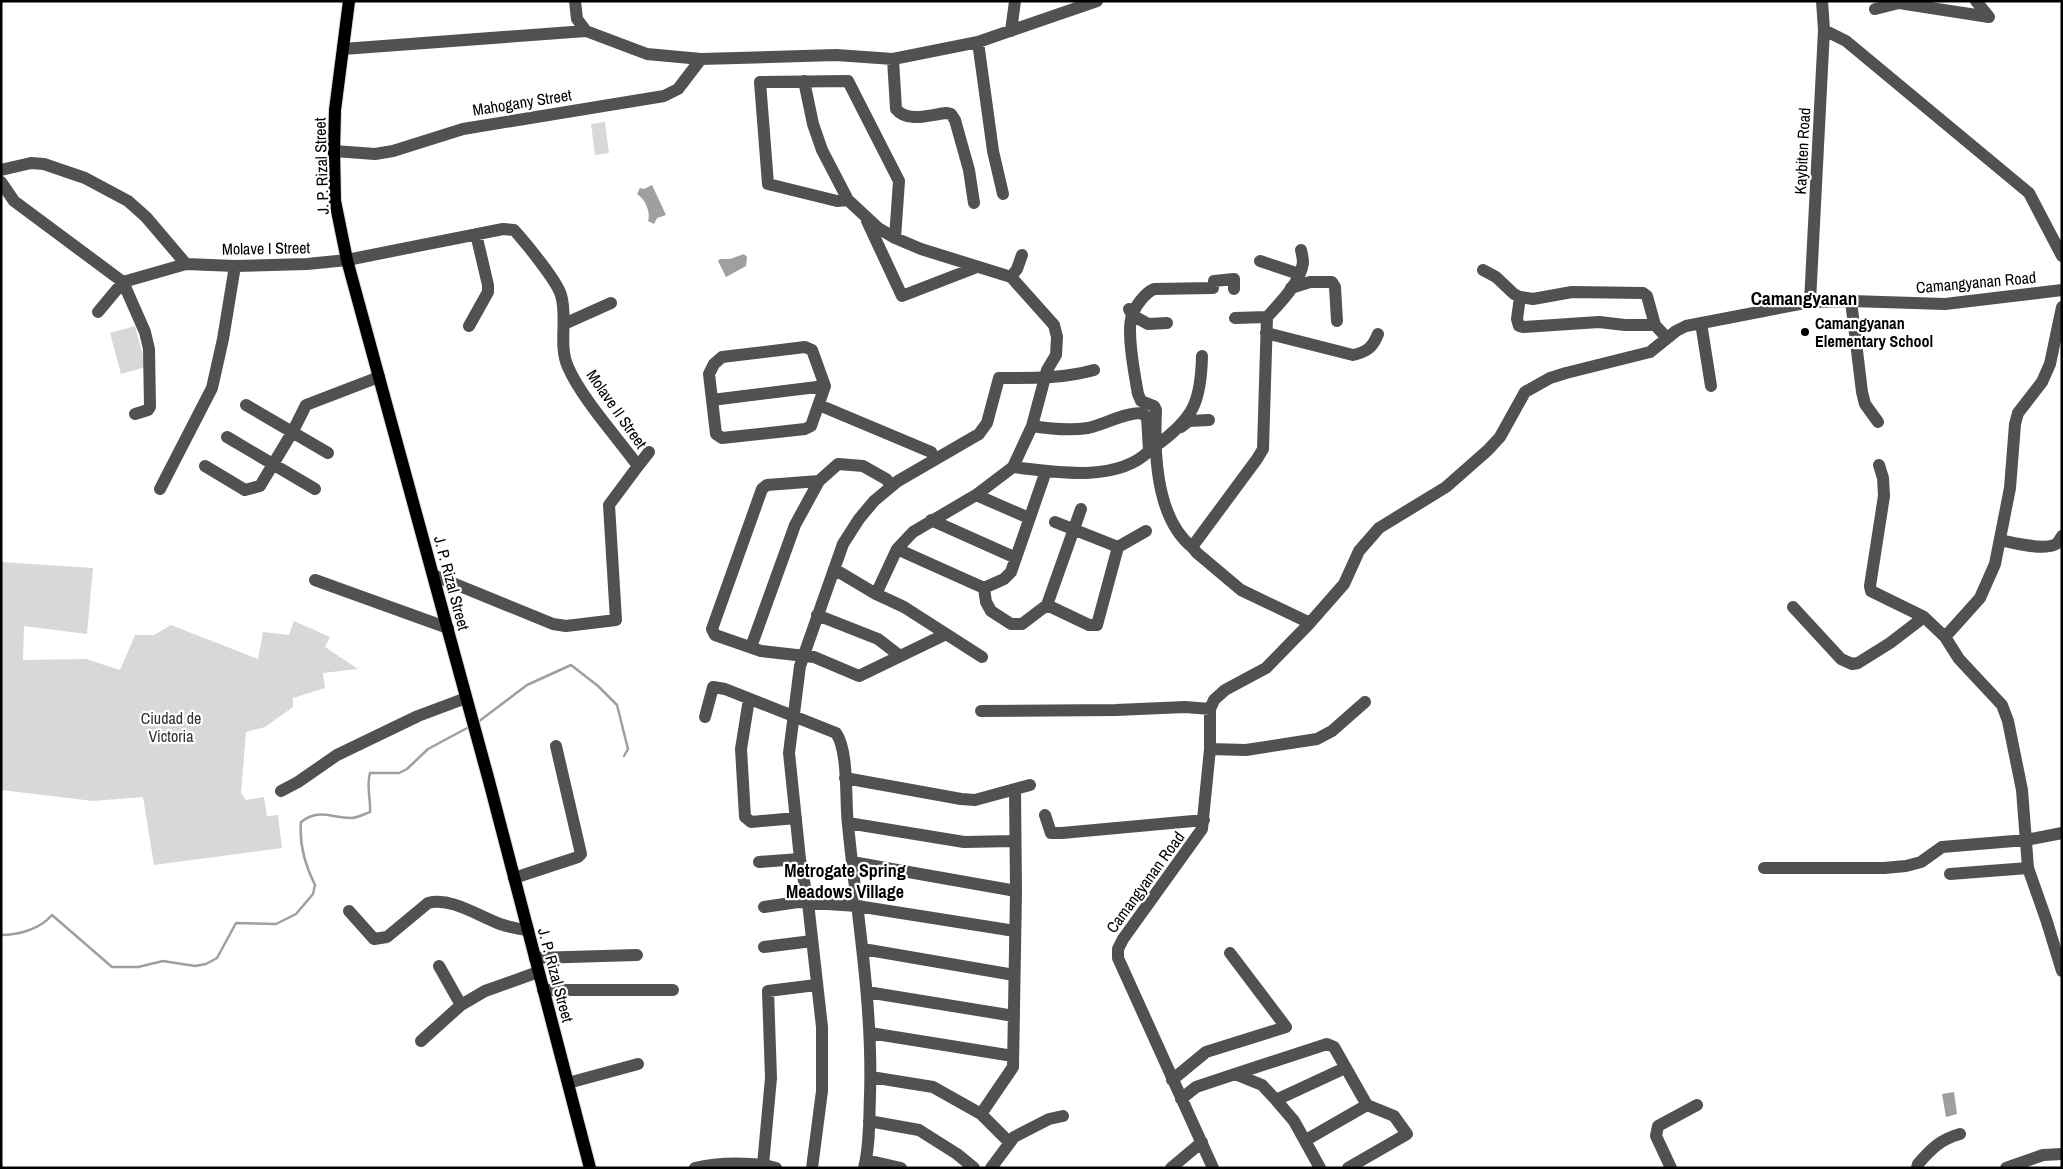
<svg xmlns="http://www.w3.org/2000/svg" width="2063" height="1169" font-family="'Archivo Narrow',sans-serif">
<rect width="100%" height="100%" fill="#fff"/>
<!-- green -->
<path fill="#d8d8d8" d="M605 122 609 153 595 155 591 124Z
M135 326 146 367 121 374 110 333Z
M1 562 93 568 87 634 24 626 23 660 86 659 120 670 135 635H154L171 625 258 659 263 632 289 635 294 621 330 637 325 647 358 669 323 673 325 688 293 698V707L265 727 246 732 241 793 246 800 264 797 267 816 278 815 282 848 154 865 143 797 93 801 1 790Z"/>
<!-- water -->
<path fill="#9f9f9f" d="M652 185 666 215 657 218 654 224 648 221C651 212 645 199 637 194L640 188 644 189Z
M744 254 747 257 746 266 726 277 718 261 720 259H730Z
M1954 1092 1957 1114 1946 1117 1942 1094Z"/>
<g fill="none" stroke-linecap="round" stroke-linejoin="round">
<!-- stream -->
<path stroke="#9f9f9f" stroke-width="2.5" d="M478 722 527 685 571 665 598 686 617 705 628 749 624 756
M1 935C19 935 40 929 52 915L112 967H138L163 961 195 966 206 964 217 958 236 923 276 924 296 914 313 894 315 885C305 865 299 844 301 822 319 808 330 818 351 818 357 818 364 814 370 812 371 799 366 786 370 773H399L407 769 428 749 469 727"/>
<defs>
<path id="major" d="M349 1 335 110 334 151 335 201 347 260 489 781 590 1168"/>
</defs>
<!-- major casing -->
<use href="#major" stroke="#dbdbdb" stroke-width="14"/>
<!-- minor -->
<path stroke="#515151" stroke-width="12" d="M575 1 577 19 586 31 647 54 701 59 836 55 893 59 978 42 1097 1
M1976 1 1989 17
M1875 9 1899 3 1989 17
M1824 30 1846 41 2029 193 2062 256
M1011 31 1015 1
M978 42 993 151 1003 194
M343 49 586 31
M893 59 896 109C907 123 930 115 946 113L951 114 955 120 969 170 974 203
M804 81 813 124 822 150 848 200 878 228 895 238 921 249 1011 277 1054 325 1057 337 1056 355 1047 370 1032 426 1013 467 976 495 913 532 897 549 876 594
M334 151 375 154 393 151 463 129 664 96 678 89 701 59
M1 170 31 163 44 164 85 178 128 201 146 217 186 264
M1 182 14 201 123 282 145 332 149 349 150 407 148 410 135 414
M848 200 837 201 768 184 760 82 848 81 899 181 895 238
M867 221 902 296 977 267
M1260 261 1293 272 1298 275
M1483 270 1496 277 1514 294 1520 297 1533 299 1572 292 1643 293 1647 296 1655 325 1667 338
M1011 277 1017 269 1022 255
M1291 288 1310 282H1332L1335 287 1337 321
M1520 297 1517 319 1519 326 1523 327 1599 322 1625 325H1655
M1851 301 1862 392 1865 404 1878 422
M1810 302 1824 30 1822 1
M2062 307 2050 364 2042 382 2018 413 2015 424 2010 488 1995 564 1980 598 1945 637 1959 659 2002 705 2008 721 2022 790 2028 868 2046 919 2062 971
M1129 309 1132 315 1148 324 1167 323
M98 312 123 282 186 264 235 266 307 264 347 260 503 229 514 230C525 242 557 281 561 295 568 318 558 345 568 367 582 399 617 437 638 466L609 505 616 620 566 626 553 624 433 575
M1267 317 1263 449 1257 459 1192 547 1197 553 1241 590 1310 623
M1235 318 1267 317C1280 303 1300 283 1303 263 1303 259 1302 254 1301 250
M1701 323 1711 386
M564 324 611 303
M469 326 488 292V285L476 234
M1266 333 1353 355C1367 352 1373 347 1378 334
M805 347 812 350 825 386 811 426 805 429 722 438 716 434 709 374 714 364 722 357Z
M712 400 825 386
M246 405 328 453
M819 405 931 452 935 459
M1181 427 1189 421 1209 420
M227 437 315 489
M1157 445C1194 418 1201 401 1202 356
M1879 465 1883 478 1884 496 1870 586 1871 591 1924 617
M205 466 245 490 260 486 293 431 306 405 379 377
M638 466 649 452
M1013 467C1054 472 1117 483 1149 451L1147 417 1141 413C1123 413 1106 424 1088 428 1069 431 1051 429 1032 426
M819 481 767 485 762 489 712 629 715 635 761 651 814 657 859 676 946 634
M160 489 212 388 223 339 235 266
M976 495 1029 518
M931 520 1016 558
M1055 522 1118 547
M2000 540C2014 543 2041 550 2054 545 2058 544 2060 539 2062 536
M1192 547C1156 518 1154 452 1156 410L1154 406 1141 401 1138 394C1135 377 1126 331 1132 316 1135 306 1145 293 1154 289L1213 288 1214 281 1234 279V289
M897 549 984 588 1004 579 1011 572 1046 471
M834 569 876 594 904 607 982 657
M315 580 448 628
M984 588 986 602 991 611 1011 624H1022L1047 605 1081 509
M1047 605 1089 625H1097L1118 547 1146 531
M1793 607 1841 659 1852 664 1858 663 1890 643 1924 617 1945 637
M817 615 878 639 900 656
M751 647 795 525 819 481 838 464 863 466 886 479 892 486
M749 699 741 749 745 817 751 822 796 818
M981 711 1116 710 1185 707 1210 709
M705 717 713 687 725 689 836 733C849 751 845 802 848 825 857 916 873 1005 870 1096 869 1120 870 1145 864 1168
M1210 749 1246 750 1317 739 1332 731 1365 702
M845 778 961 799 975 800 1030 785
M281 791 298 782 337 755 418 716 466 698
M1045 815 1051 833H1062L1204 820
M848 823 964 842 1015 841
M759 862 800 859
M852 862 1016 891
M1764 868H1884L1906 866 1921 862 1942 847 2026 840 2062 833
M1950 874 2028 868
M514 878 578 857 581 854 556 746
M764 907 798 902 857 906 1015 931
M349 911 374 939 387 937 428 903C452 897 478 916 500 924 509 927 518 929 528 930
M764 947 812 941
M863 949 1014 975
M535 958 637 955
M439 966 461 1005 485 991 538 972
M543 990H673
M867 992 1014 1016
M870 1033 1013 1056
M421 1041 461 1005
M1235 1074 1327 1044 1334 1047 1367 1105 1394 1116 1407 1134 1348 1168
M871 1077 933 1087 981 1114 1009 1142
M1172 1080 1206 1052 1286 1027 1230 953
M568 1083 638 1064
M1181 1099 1196 1087 1235 1074 1262 1085 1276 1100 1294 1121 1320 1168
M1276 1100 1345 1068
M981 1114 1013 1067 1016 891 1015 789
M869 1121 919 1130 957 1154 974 1168
M1306 1140 1367 1105
M866 1160 901 1168
M763 1165 771 1078 768 991 816 985
M695 1168C718 1162 754 1162 776 1168
M812 1168 822 1091V1027L808 903 800 859 789 753 800 666 843 544 859 519 874 501 898 481 979 434 987 423 999 378C1032 378 1062 379 1094 370
M991 1168 1014 1137 1049 1119 1063 1116
M1171 1168 1202 1142
M1213 1168 1118 958V949L1123 939 1202 829 1210 749V709L1214 700 1225 690 1266 668 1308 625 1344 584 1359 551 1379 528 1446 487 1488 450 1500 437 1525 392 1550 378 1566 373 1650 352 1676 331 1686 326 1810 302 1851 301 1945 304 2062 290
M1671 1168 1656 1136 1658 1126 1697 1105
M1917 1168 1918 1164C1931 1149 1941 1139 1960 1134
M2006 1168 2043 1155 2062 1154"/>
<!-- major -->
<use href="#major" stroke="#000" stroke-width="12"/>
</g>
<!-- markers -->
<circle fill="#000" stroke="#fff" stroke-width="2" cx="1805" cy="332" r="5"/>
<g text-anchor="middle" stroke-width="4.5" stroke-linejoin="round" paint-order="stroke">
<!-- street labels -->
<g font-size="16" fill="#000" stroke="#fff">
<text transform="translate(522 102) rotate(-9)" y="6">Mahogany Street</text>
<text transform="translate(1802 151) rotate(-87)" y="6">Kaybiten Road</text>
<text transform="translate(321 166) rotate(-92)" y="6">J. P. Rizal Street</text>
<text transform="translate(266 248) rotate(-1)" y="6">Molave I Street</text>
<text transform="translate(1976 282) rotate(-5)" y="6">Camangyanan Road</text>
<text transform="translate(617 409) rotate(55)" y="6">Molave II Street</text>
<text transform="translate(452 583) rotate(75)" y="6">J. P. Rizal Street</text>
<text transform="translate(1145 882) rotate(-54)" y="6">Camangyanan Road</text>
<text transform="translate(556 975) rotate(75)" y="6">J. P. Rizal Street</text>
</g>
<!-- poi labels -->
<g font-size="16" font-weight="bold" fill="#000" stroke="#fff" text-anchor="start">
<text x="1815" y="329">Camangyanan<tspan x="1815" dy="18">Elementary School</tspan></text>
</g>
<!-- park labels -->
<g font-size="16" fill="#2f2f2f" stroke="#fff">
<text x="171" y="724">Ciudad de<tspan x="171" dy="18">Victoria</tspan></text>
</g>
<!-- neighbourhood labels -->
<g font-size="18" font-weight="bold" fill="#000" stroke="#fff">
<text x="845" y="877">Metrogate Spring<tspan x="845" dy="21">Meadows Village</tspan></text>
</g>
<!-- quarter labels -->
<g font-size="19" font-weight="bold" fill="#000" stroke="#fff">
<text x="1804" y="305">Camangyanan</text>
</g>
</g>
<!-- border -->
<rect width="2063" height="1169" fill="none" stroke="#000000" stroke-width="5"/>
</svg>
